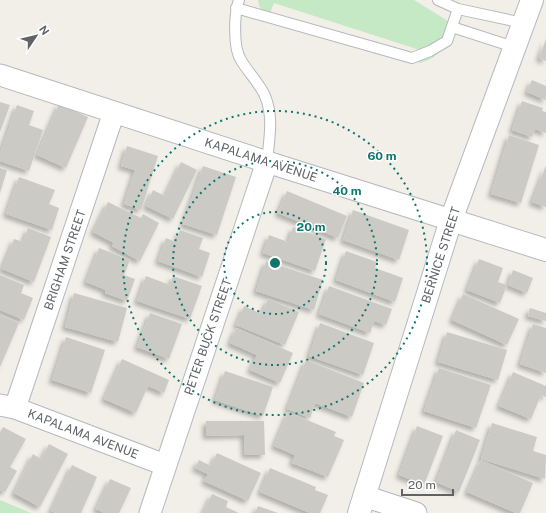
<svg xmlns="http://www.w3.org/2000/svg" width="546" height="513" font-family="'Public Sans',sans-serif">
<defs>
<filter id="shadow"><feDropShadow dx="-3.5" dy="3.5" stdDeviation="2" flood-color="#0004"/></filter>
</defs>
<rect width="100%" height="100%" fill="#f1efe8"/>
<!-- green -->
<path fill="#c5e8c5" d="M258 0H414L448 21C444 41 444 58 419 63L423 51 274 3 270 13 264 12 259 6Z
M0 500 31 513H0Z"/>
<!-- building -->
<path fill="#cccac5" filter="url(#shadow)" d="M546 39V61L539 58Z
M532 80 546 86V100L527 92Z
M522 101 543 108 542 111 546 112V133L535 129 532 137 512 130Z
M0 102 10 105 0 132Z
M59 104 88 117 66 168 37 155Z
M17 105 34 111 29 125 43 130 29 171 0 161V154Z
M509 135 539 145 521 203 491 194Z
M127 146 158 156 141 210 124 204 135 170 121 166Z
M181 162 197 170 173 219 146 206 153 190 165 196Z
M546 165V207L532 202Z
M203 166 236 177 217 235 183 224Z
M0 168 7 170 0 193Z
M19 177 55 190 49 204 59 208 52 230 6 214Z
M287 191 347 216 338 238 278 213Z
M108 202 141 218 143 214 159 223 140 261 112 246 114 243 93 232Z
M353 210 409 230 399 260 343 240Z
M293 227 326 239 315 271 263 253 269 235 288 242Z
M28 228 51 237 34 282 2 269 14 239 23 242Z
M180 230 203 238 199 249 210 253 202 277 158 261 166 238 176 242Z
M99 248 130 260 124 275 135 279 127 301 105 293 106 290 86 282Z
M346 251 377 262 375 268 403 278 395 302 336 280Z
M479 259 503 268 498 282 507 285 500 303 467 290Z
M266 261 323 280 314 310 256 291Z
M513 270 533 278 527 293 508 285Z
M0 275 24 285 21 293 33 298 24 320 0 310Z
M146 276 170 285 173 276 202 286 190 319 137 301Z
M329 286 392 309 386 325 374 321 370 333 319 314Z
M74 293 127 308 118 342 65 327Z
M463 294 519 319 507 345 452 320Z
M268 299 299 312 285 345 236 325 244 306 262 314Z
M530 308 546 313V321L528 316Z
M150 313 182 324 169 359 137 347Z
M0 315 19 323 0 367Z
M320 323 374 343 363 375 309 356Z
M533 324 546 328V373L520 364Z
M236 328 293 353 280 383 250 370 257 355 230 343Z
M447 332 507 350 498 380 438 362Z
M66 337 105 350 91 393 52 380Z
M122 359 169 380 164 393 148 386 136 413 104 399Z
M306 360 364 383 352 417 315 403 310 418 287 409Z
M439 368 491 385 476 428 424 411Z
M225 371 273 387 263 416 215 400Z
M513 372 546 386V397L541 395 531 419 499 406Z
M288 412 336 432 334 436 344 440 328 477 292 463 295 455 274 446Z
M206 421H264L265 455H245L244 435 206 436Z
M492 423 537 437 533 451 546 455 545 479 481 459Z
M417 426 443 436 424 485 399 475Z
M3 427 26 439 10 467 17 471 5 492 0 490V433Z
M456 430 480 440 459 492 436 482Z
M49 444 68 454 40 507 14 493 33 454 41 459Z
M217 453 261 473 248 501 204 481 208 474 195 468 199 460 211 466Z
M481 460 533 483 520 513H516L467 492Z
M72 465 97 477 81 513H55L51 511Z
M270 468 316 487 315 490 328 495 320 513H310L260 492Z
M110 479 131 488 119 513H104L96 509Z
M212 494 228 501 226 507 239 513H203Z
M258 506 278 513H255Z"/>
<g fill="none" stroke-linecap="round" stroke-linejoin="round">
<defs>
<path id="lane" d="M239 0C234 13 233 48 241 60 247 71 260 84 265 96 274 117 269 140 267 162
M438 0 458 9 523 23
M236 8 412 58 430 51 447 41 458 9
M452 27 514 47"/>
<path id="street" d="M0 75 267 162 451 220
M0 405 15 408 165 465
M15 408 114 112
M364 496 416 513
M150 513 267 162"/>
<path id="secondary" d="M451 220 546 250
M359 513 451 220 532 0"/>
</defs>
<!-- lane casing -->
<use href="#lane" stroke="#b5b8bc" stroke-width="12"/>
<!-- street casing -->
<use href="#street" stroke="#b5b8bc" stroke-width="23"/>
<!-- secondary casing -->
<use href="#secondary" stroke="#b6babf" stroke-width="24"/>
<!-- lane -->
<use href="#lane" stroke="#fff" stroke-width="10"/>
<!-- street -->
<use href="#street" stroke="#fff" stroke-width="21"/>
<!-- secondary -->
<use href="#secondary" stroke="#fff" stroke-width="22"/>
</g>
<!-- distance rings -->
<g fill="none" stroke="#0f766e" stroke-width="2" stroke-dasharray="2 4">
<circle cx="275" cy="263" r="51"/>
<circle cx="275" cy="263" r="102"/>
<circle cx="275" cy="263" r="152"/>
</g>
<g text-anchor="middle" stroke-width="3" stroke-linejoin="round" paint-order="stroke">
<!-- street labels -->
<g font-size="12" fill="#5f6368" stroke="#fff">
<text transform="translate(261 160) rotate(18)" y="4">KAPALAMA AVENUE</text>
<text transform="translate(441 255) rotate(-72)" y="4">BERNICE STREET</text>
<text transform="translate(65 260) rotate(-71)" y="4">BRIGHAM STREET</text>
<text transform="translate(208 337) rotate(-71)" y="4">PETER BUCK STREET</text>
<text transform="translate(83 434) rotate(21)" y="4">KAPALAMA AVENUE</text>
</g>
</g>
<circle cx="275" cy="263" r="6" fill="#0f766e" stroke="#fff" stroke-width="2"/>
<g font-size="12" text-anchor="middle" font-weight="bold" fill="#0f766e" stroke="#fff" stroke-width="3" stroke-linejoin="round" paint-order="stroke">
<text x="382" y="160">60 m</text>
<text x="347" y="195">40 m</text>
<text x="311" y="231">20 m</text>
</g>
<!-- north arrow -->
<g transform="translate(36 36) rotate(55)" stroke="#ffffff" stroke-width="3" paint-order="stroke">
<path d="M0-3L7 15L0 10L-7 15Z" fill="#5f6368"/>
<text y="-6" font-size="11" font-weight="bold" text-anchor="middle" fill="#5f6368">N</text>
</g>
<!-- scale -->
<path d="M402 489v6h51v-6" fill="none" stroke="#5f6368" stroke-width="2"/>
<text x="408" y="489" font-size="12" fill="#5f6368" stroke="#ffffff" stroke-width="3" paint-order="stroke">20 m</text>
</svg>
